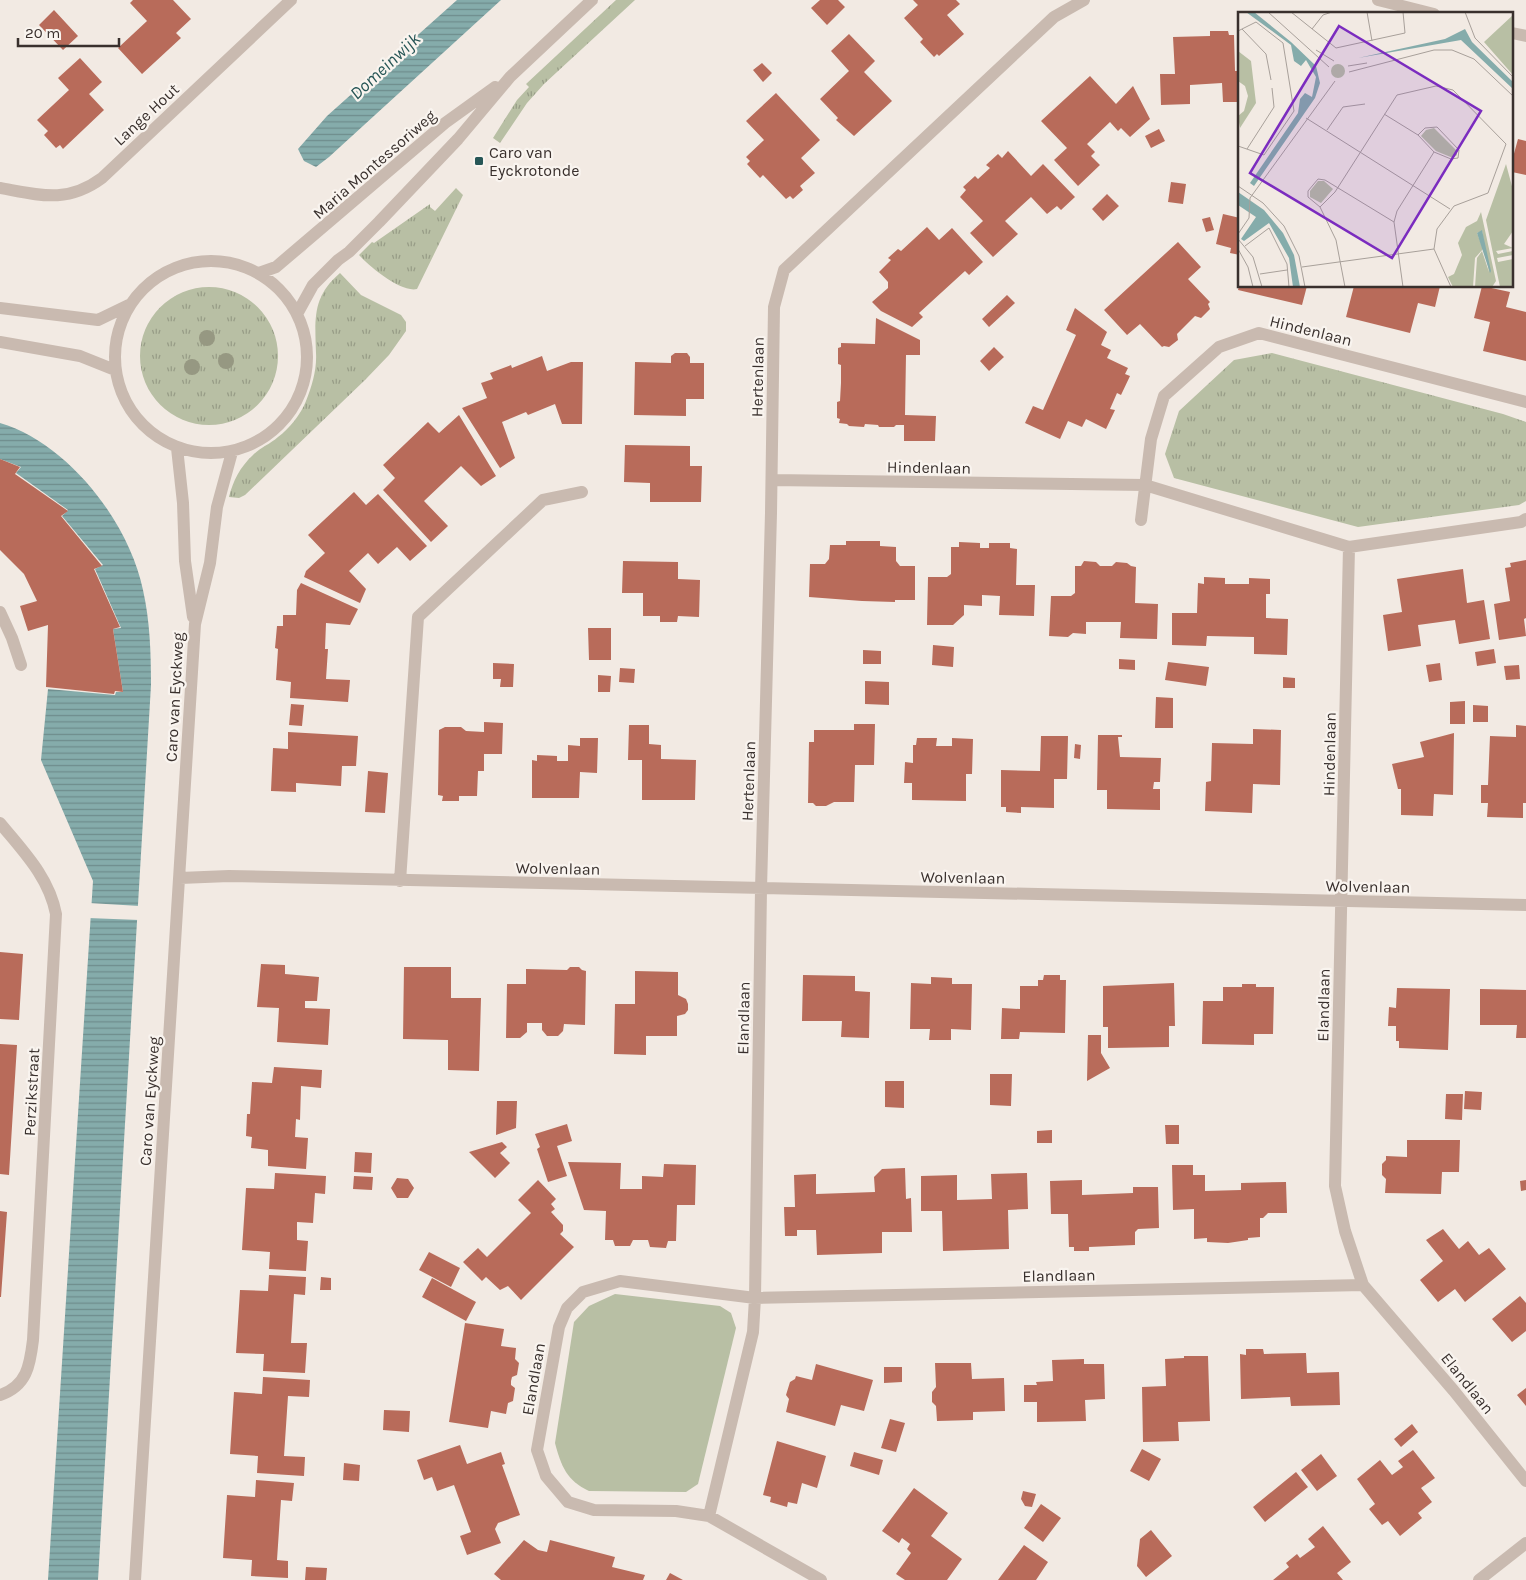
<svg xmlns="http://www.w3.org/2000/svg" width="1526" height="1580" font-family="Karla,sans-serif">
<defs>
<pattern id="grass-tufts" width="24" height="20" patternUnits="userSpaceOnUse" patternTransform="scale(1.25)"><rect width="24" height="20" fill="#b8bfa4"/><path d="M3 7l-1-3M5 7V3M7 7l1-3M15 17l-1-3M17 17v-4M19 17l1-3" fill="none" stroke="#979c86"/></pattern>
<pattern id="water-rules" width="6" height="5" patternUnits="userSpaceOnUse" patternTransform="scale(1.25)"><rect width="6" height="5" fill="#85acab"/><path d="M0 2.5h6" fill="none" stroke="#6e8c8c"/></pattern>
</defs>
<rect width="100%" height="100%" fill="#f2eae3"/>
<!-- grass -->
<path fill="url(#grass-tufts)" d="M616 0H635L544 84 527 103 500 143 493 138 517 100 529 87 526 84Z
M456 188 463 195 417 289C401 293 369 266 359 255L372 242 374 243 430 204V207L435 211Z
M340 273 361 295 401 315 406 322V331L389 355 365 380 245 495 239 498 229 497C233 481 240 467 253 455 260 448 270 444 278 437 289 429 301 414 306 401 312 386 317 369 316 353 315 319 312 297 340 273Z
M140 356a69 69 0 1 1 138 0a69 69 0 1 1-138 0Z
M1272 353 1503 414 1526 422V501L1519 505 1358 527 1174 478 1165 454 1179 411 1234 360Z"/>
<!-- park -->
<path fill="#b8bfa4" d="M615 1294 720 1306 731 1313 736 1328 698 1484 686 1492 589 1491C567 1481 561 1466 555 1443L574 1322 589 1306Z"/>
<!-- water -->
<path fill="url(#water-rules)" d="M457 0H501L329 157 316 167 304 161 298 149 327 116Z
M0 423C68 443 129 522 143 590 150 621 151 653 151 685L98 1580H48L93 881 41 760 48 689 115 695 116 692H123L113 629 121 628 95 569 103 565 62 516 68 510 16 473 21 467 0 459Z"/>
<!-- pier -->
<path fill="#f2eae3" d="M89 903 140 906 139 920 88 918Z"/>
<!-- building -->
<path fill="#b86b5a" d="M133 0H173L191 19 176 33 181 38 142 74 118 48 147 21 130 3Z
M820 0H838L845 7 827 25 811 8Z
M913 0H956L960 4 947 15 964 34 939 56 937 54 934 57 920 42 923 39 904 18 918 5Z
M54 10 78 36 63 50 39 25Z
M1210 31H1228L1229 35H1234L1235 71H1240V102H1223L1222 83 1190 85V104L1161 105 1160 74H1175L1173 37 1210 36Z
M849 34 875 61 864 72 892 101 854 136 836 120 838 118 820 99 849 71 831 51Z
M80 58 102 82 89 94 104 110 65 147 63 149 60 145 56 148 44 135 48 131 37 120 69 90 58 78Z
M762 63 772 73 763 82 753 70Z
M1090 76 1116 104 1133 86 1150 119 1130 137 1121 128 1118 131 1110 122 1087 144 1095 152 1091 156 1100 165 1078 186 1054 160 1067 148 1041 121Z
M776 93 820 140 801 158 815 173 800 186 803 190 793 199 790 196 786 199 763 175 760 178 747 164 750 161 746 157 764 140 746 121Z
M1159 129 1165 141 1151 148 1145 136Z
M1518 139 1526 141V175L1512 172V161Z
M1008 151 1031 176 1043 164 1075 197 1061 210 1057 206 1047 214 1031 197 1005 221 1018 234 993 257 970 233 983 221 960 197 966 190 963 187 975 176 978 179 990 168 986 165 998 154 1002 158Z
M1171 182 1186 184 1183 204 1168 202Z
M1107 194 1119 206 1103 221 1092 209Z
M1223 214 1240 218V255L1230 253 1231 248 1216 244Z
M1210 217 1214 230 1206 232 1202 219Z
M927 227 939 240 952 228 983 262 969 275 965 271 919 313 923 317 912 327 881 311 872 302 888 288V282L879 272 891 260 888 258 898 249 901 251Z
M1178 242 1201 267 1188 279 1210 302 1208 304 1210 309 1201 318 1195 316 1177 334 1178 340 1169 347 1164 346 1162 347 1140 324 1127 335 1104 310Z
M1239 286H1307L1302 305 1238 290Z
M1354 286H1440L1435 307 1418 303 1410 333 1346 317Z
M1482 286 1510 292 1506 307 1526 312V361L1483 351 1490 322 1474 318Z
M1007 295 1015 303 989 327 982 319Z
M1075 308 1107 332 1101 345 1111 350 1107 358 1128 368 1125 374 1130 376 1121 395 1117 393 1110 409 1115 410 1106 429 1086 419 1082 427 1068 421 1060 439 1025 423 1033 406 1043 410 1076 335 1066 330Z
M876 318 920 340V355H906L905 415 936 416 935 441H904V425H896L894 427H879L878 425 865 424 864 427 849 426 847 424 839 423 840 419 837 418V402L840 401 841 383V365L838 364V348L841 347V343L875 344Z
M994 347 1004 357 989 371 980 361Z
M675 353H687L690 357V363H704V399H686V416L634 415 635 362 671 363V356Z
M542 356 547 371 571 362H583L582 424H562L555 404 528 415 526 412 502 422 515 458 500 468 462 408 487 398 481 383 493 379 490 373 511 365 512 368Z
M459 415 496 476 481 486 461 466 424 501 448 526 431 542 383 490 395 478 383 465 428 422 439 433Z
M625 445 690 446V466H702L701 502H650V483L624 482Z
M0 459 20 467 15 474 68 511 61 516 102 566 94 569 120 627 113 629 123 692 115 691 114 694 46 687 48 625 28 631 20 606 37 601 24 574 0 550Z
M354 492 366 505 378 494 427 546 410 561 397 547 378 564 368 553 349 571 366 589 360 603 304 577 306 571 325 553 308 535Z
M846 541H880V546L896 547V561L900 566H915V600H895V602L862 601 809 597 810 564H825L829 559 830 545H846Z
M959 542 980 543V548H989V543H1010V548L1017 549 1016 585H1035L1034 616 999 615 1000 596 982 595V606L964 605V615L953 625H927L928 577H947L951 574V547H959Z
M1526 560V618L1524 619 1526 636 1499 640 1494 604 1510 601 1505 568 1511 567 1510 563Z
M623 561 678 562V579L700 580 699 617 678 616 677 622H660V616H643V593H622Z
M1084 561 1096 562 1100 566H1112L1116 562 1127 563 1131 566 1136 567 1135 603 1158 604 1157 639 1120 638 1121 622H1086V634L1073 633 1068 637 1049 636 1051 596H1071L1075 593V566H1081Z
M1463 569 1467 603 1484 600 1490 639 1459 644 1455 620 1418 625 1421 646 1388 651 1383 615 1402 612 1397 579Z
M1204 577 1225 578V584H1249V578L1270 579V594H1266V618L1288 619 1287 655 1254 654V637L1207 636 1206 646 1172 645V613H1197L1198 583 1204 584Z
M301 583 358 609 350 625 326 623 325 649H328L326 679 350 680 348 702 290 698 291 682 276 680 278 649 275 648 277 626H283V615H296L297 590Z
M588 628H611V660H589Z
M933 645 954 647 953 667 932 665Z
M1494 649 1496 663 1477 666 1475 652Z
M863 650 881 651V664H863Z
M1119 659 1135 660V670L1119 669Z
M1168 662 1209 667 1206 686 1165 680Z
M493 663 514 664 513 687H500L501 679H493Z
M1440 663 1442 680 1429 682 1426 665Z
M1519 665 1520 679 1506 680 1504 666Z
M620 668 635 669 634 683 619 682Z
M598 675 611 676 610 692H598Z
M1283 677 1295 678V688H1283Z
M865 681 889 682V705L865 704Z
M1156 697 1173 698V728H1155Z
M1465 701V724H1450V702Z
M291 704 304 705 302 726 289 725Z
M1473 705 1488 706V722H1473Z
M484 722 503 723 502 754H484V771H478L477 796H459V801H442L443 796 438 795 439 730 445 727H461L466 731 484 732Z
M854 724H875L874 765H855L854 802H834L826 806H816L813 803H808L809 742H814V730H854Z
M629 725H649V744L661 745V759L696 760 695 800H642V760H628Z
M1516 725 1526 726V803H1523V818L1487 817 1488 803H1481V785H1488L1490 736 1516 737Z
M1253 729 1281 730 1280 785 1253 784 1252 813 1205 811 1206 782 1211 781 1212 743 1253 744Z
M288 732 358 736 356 766H342L341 786 296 783V792L271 791 273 748 288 749Z
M1454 733 1453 795 1434 794 1433 816 1401 815V789H1398L1392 764 1424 757 1420 742Z
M1098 735H1122V737H1118L1120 757 1161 758 1160 782H1154L1153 789H1160V810L1107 809V790H1097Z
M1041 736H1068L1067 779H1054V808L1021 807V813L1006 812V807H1001V770L1040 771Z
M580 738H598L597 773 580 772 579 798H532V760L537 761V755L557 756V761H568V745L580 746Z
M917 738H937L936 746H952V738L973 739 972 774H966V801L912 800V783H904L905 762 913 763V745H916Z
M1075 744 1081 745 1080 759 1074 758Z
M368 771 388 773 385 813 365 812Z
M0 952 23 954 19 1020 0 1019Z
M261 964 285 965V974L319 977 317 1001H305V1008L330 1009 328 1045 277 1042 279 1008 257 1007Z
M404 967H451V998H481L479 1071 448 1070V1040L403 1039Z
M570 967H579L582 970 586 971 585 1025 564 1024 563 1031 558 1036H547L542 1030V1023H527V1032L520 1038H506L507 984H526V969L567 970Z
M635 971 678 972V995L686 999 688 1004V1010L685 1014 677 1016V1036H646V1055L614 1054 615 1004H635Z
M803 975 855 976V991L870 992 869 1038 841 1037 842 1021H802Z
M1044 975H1060V980H1066L1065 1033 1020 1032 1019 1039H1001L1002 1008 1020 1009V986H1038V980H1043Z
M931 977 952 978V984H972L971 1030 951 1029V1040H929L930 1029H910L911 983 931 984Z
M1174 983 1175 1026H1169V1047L1108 1048V1027H1103V986Z
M1242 984H1256V987H1274L1273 1034H1254V1045L1202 1044 1203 1001H1223V987H1242Z
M1397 988 1450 989 1448 1050 1399 1048V1041H1396V1026H1388L1389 1007 1396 1008Z
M1480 989 1526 990V1038H1516L1517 1025H1480Z
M1088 1035H1101V1053L1110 1068 1087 1081Z
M0 1044 17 1045 9 1175 0 1174Z
M274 1067 322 1070 321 1088 301 1086 300 1120 296 1119 295 1137 308 1138 306 1169 268 1166V1150L251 1148 252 1137 246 1136 247 1114H250L252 1082 272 1083Z
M990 1074H1012L1011 1106 990 1105Z
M885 1081H904V1108L885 1107Z
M1465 1091 1482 1092 1481 1110 1464 1109Z
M1446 1094H1463L1462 1120 1445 1119Z
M497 1101H517L516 1128 496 1135Z
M567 1124 572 1141 557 1146 567 1176 548 1182 537 1149 540 1147 535 1134Z
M1165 1125H1179V1144H1166Z
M1052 1130V1143H1037V1131Z
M1407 1140H1460L1459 1172H1442L1441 1194 1385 1193 1386 1179 1382 1175V1164L1386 1160V1156L1407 1157Z
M502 1142 507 1147 500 1153 510 1163 495 1178 469 1152Z
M355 1152 372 1153 371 1173 354 1172Z
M568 1162 621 1163 620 1189H642V1176L663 1177 664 1164 696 1165 695 1205H677L676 1241H668L666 1248 650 1247 648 1240H633L630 1246H615L613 1240H605L606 1211 584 1210Z
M1172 1165H1193V1175H1205V1191L1241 1190V1183L1286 1182 1287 1213H1268L1263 1218H1260V1237L1248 1238V1240L1228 1243 1207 1242V1238L1194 1239V1209L1173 1210Z
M905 1168 906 1199 911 1198 912 1232H882V1253L817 1255 816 1230H797V1236H785L784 1207H795L794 1175 816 1174V1194L875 1192 874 1177 882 1169Z
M275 1173 326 1176 325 1194 315 1193 313 1223 297 1222V1240L308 1241 306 1271 269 1269 270 1252 242 1250 246 1188 274 1189Z
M1027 1173 1028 1209 1008 1210 1009 1249 943 1251 942 1211H921V1176L957 1175V1200L992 1199 991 1174Z
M354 1176 373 1177 372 1190 353 1189Z
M397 1178 408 1179 414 1188 408 1198H397L391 1188Z
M538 1180 556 1199 551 1204 555 1209 551 1212 563 1225V1231L560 1234 574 1247 521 1300 508 1286 500 1290 486 1277 482 1281 463 1262 478 1248 487 1257 531 1213 518 1200Z
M1082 1180V1195L1133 1193V1187H1158L1159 1228 1138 1229 1135 1232V1245L1089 1247V1251H1074V1247H1069L1068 1214H1051L1050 1181Z
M1526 1180V1190L1521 1191 1520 1181Z
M0 1211 7 1212 1 1297H0Z
M1443 1229 1459 1249 1468 1241 1479 1255 1489 1248 1506 1269 1465 1302 1455 1289 1438 1302 1420 1280 1443 1261 1426 1240Z
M429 1252 460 1268 451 1287 419 1270Z
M269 1275 306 1277 305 1295 294 1294 291 1343H307L305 1373 263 1371 264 1354 236 1353 240 1290 268 1291Z
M321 1277 331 1278V1290H320Z
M432 1278 476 1302 466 1321 422 1297Z
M1520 1296 1526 1303V1331L1512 1342 1492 1319Z
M465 1323 504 1329 501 1346 516 1348 515 1359 519 1363 517 1375 512 1377 511 1381V1385L515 1388 513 1401 508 1403 506 1414 491 1411 488 1428 449 1422Z
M1246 1349H1263L1264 1354 1306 1353 1307 1373 1339 1372 1340 1405 1291 1406 1290 1397 1241 1399 1240 1354 1246 1355Z
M1184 1356H1208L1210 1421 1178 1422 1179 1441 1143 1442 1142 1387 1166 1386 1165 1359 1184 1358Z
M1084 1359V1364H1104L1105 1399 1085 1400 1086 1421 1037 1422V1402H1024V1385H1037L1036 1382 1053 1381 1052 1360Z
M935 1363H971L972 1379 1004 1378 1005 1411 973 1412V1420L937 1421 936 1406 932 1402V1392L936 1387Z
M816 1364 873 1380 864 1411 841 1405 835 1426 786 1412 789 1399 786 1395 790 1382 795 1379 796 1376 812 1380Z
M884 1367H902V1382L884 1383Z
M263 1377 310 1380 309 1397 288 1396 284 1456 305 1457 304 1476 257 1473 258 1456 230 1454 234 1392 262 1394Z
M1526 1388V1406L1517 1395Z
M384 1410 410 1411 409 1432 383 1430Z
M890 1419 905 1423 896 1452 881 1448Z
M1412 1424 1418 1432 1401 1447 1394 1439Z
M777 1441 826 1456 817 1488 802 1483 797 1504 788 1502 787 1507 770 1502 771 1497 763 1495Z
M460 1445 467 1464 501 1452 505 1464 502 1465 520 1515 498 1523 495 1529 501 1543 467 1555 460 1536 471 1532 454 1485 437 1491 432 1477 424 1480 417 1460Z
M1142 1449 1161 1459 1149 1481 1130 1471Z
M1413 1450 1435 1478 1421 1488 1432 1502 1418 1513 1422 1518 1400 1536 1388 1521 1382 1525 1369 1509 1375 1504 1357 1479 1380 1460 1392 1475 1403 1467 1398 1461Z
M854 1452 883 1460 879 1475 850 1466Z
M1321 1454 1337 1476 1317 1491 1301 1470Z
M344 1463 360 1465 359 1481 343 1480Z
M1296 1472 1308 1487 1265 1522 1253 1507Z
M256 1480 294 1483 292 1501 281 1500 277 1560 288 1561V1578L251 1576 252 1560 223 1558 227 1495 255 1497Z
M914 1488 948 1513 931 1536 962 1559 947 1580H905L896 1574 911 1553 907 1549 910 1544 902 1538 899 1543 882 1531Z
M1023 1491 1036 1494 1032 1507 1025 1506 1021 1499Z
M1041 1504 1061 1518 1043 1542 1024 1528Z
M1323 1526 1351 1562 1337 1573 1343 1580H1273L1289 1567 1286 1563 1297 1554 1300 1558 1315 1547 1308 1539Z
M1151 1530 1172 1556 1146 1577 1137 1566 1140 1539Z
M524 1540 538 1550 547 1552 550 1540 615 1557 612 1567 645 1575 643 1580H501L494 1574Z
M1024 1545 1048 1562 1036 1580H998Z
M306 1567 327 1568 326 1580H305Z
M670 1573 683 1580H666Z"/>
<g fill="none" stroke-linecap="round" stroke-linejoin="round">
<!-- minor -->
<path stroke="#c9bab0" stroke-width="12" d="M1378 0 1434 14
M1512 33 1526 36
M0 188C39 195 67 204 102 178L291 0
M115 357a96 96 0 1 1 192 0a96 96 0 1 1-192 0Z
M259 273 276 267 445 123 495 87
M0 308 98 320 129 305
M297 314 313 285 338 260 349 252 379 222 458 139 510 77 592 0
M0 342 80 356 115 370
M177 448 183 503 185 561 193 617
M772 480 1145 485 1349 547 1521 522 1526 519
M1141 520 1151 439 1164 396 1219 347 1259 333 1526 402
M1349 547 1335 1186 1345 1231 1363 1285 1454 1391 1526 1481
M0 612 12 638 21 665
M0 823C23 851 49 877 56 914L33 1340C30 1365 27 1386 0 1395
M180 878 229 876 1526 905
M400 881 418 617 543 500 582 492
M709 1516 753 1332 755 1298 761 889 771 513 774 307 784 270 1054 17 1084 0
M135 1580 195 624 210 563 217 507 232 452
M821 1580 709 1516 676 1511 594 1510 568 1502 546 1476 537 1450 559 1327 567 1308 583 1292 620 1281 755 1298 1363 1285
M1479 1580 1526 1543"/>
</g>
<!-- trees -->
<g fill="#969882">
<circle cx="207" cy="338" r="8"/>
<circle cx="226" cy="361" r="8"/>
<circle cx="192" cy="367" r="8"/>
</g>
<!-- markers -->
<rect fill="#275656" stroke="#f9f4ef" stroke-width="2" x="474" y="156" width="10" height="10" rx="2.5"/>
<g text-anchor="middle" stroke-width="4.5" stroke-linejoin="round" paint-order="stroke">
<!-- street labels -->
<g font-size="16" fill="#39302d" stroke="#f9f4ef">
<text transform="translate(146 114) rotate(-43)" y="6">Lange Hout</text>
<text transform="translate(374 164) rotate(-41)" y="6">Maria Montessoriweg</text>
<text transform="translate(1311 330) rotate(14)" y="6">Hindenlaan</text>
<text transform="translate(757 377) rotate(-89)" y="6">Hertenlaan</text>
<text transform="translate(929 467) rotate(1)" y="6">Hindenlaan</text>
<text transform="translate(174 697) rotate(-87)" y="6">Caro van Eyckweg</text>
<text transform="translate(1329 754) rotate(-89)" y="6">Hindenlaan</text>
<text transform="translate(748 781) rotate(-88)" y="6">Hertenlaan</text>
<text transform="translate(558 868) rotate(1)" y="6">Wolvenlaan</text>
<text transform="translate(963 877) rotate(1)" y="6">Wolvenlaan</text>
<text transform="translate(1368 886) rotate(1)" y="6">Wolvenlaan</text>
<text transform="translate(1323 1005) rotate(-89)" y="6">Elandlaan</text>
<text transform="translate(743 1018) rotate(-89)" y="6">Elandlaan</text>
<text transform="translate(31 1092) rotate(-87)" y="6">Perzikstraat</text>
<text transform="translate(149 1101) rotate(-86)" y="6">Caro van Eyckweg</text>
<text transform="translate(1059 1275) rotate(-1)" y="6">Elandlaan</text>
<text transform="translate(533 1379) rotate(-80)" y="6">Elandlaan</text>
<text transform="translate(1468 1383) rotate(51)" y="6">Elandlaan</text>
</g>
<!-- poi labels -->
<g font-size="16" fill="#39302d" stroke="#f9f4ef" text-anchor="start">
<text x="489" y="158">Caro van<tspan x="489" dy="18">Eyckrotonde</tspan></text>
</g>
<!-- water labels -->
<g font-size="18" font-style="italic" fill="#275656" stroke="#f9f4ef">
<text transform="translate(385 66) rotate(-43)" y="6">Domeinwijk</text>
</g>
</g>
<!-- overview -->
<g transform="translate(1238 12)">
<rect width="275" height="275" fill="#f2eae3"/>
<path d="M275 3V63L246 30ZM0 39 13 49 18 91 2 116 0 104 6 99 10 84 7 74 0 69ZM93 59a7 7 0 1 1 14 0a7 7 0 1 1-14 0ZM196 116 219 139V143L215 146 198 139 183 124 188 118ZM268 152 275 178V219L266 232 275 236 258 239 260 242 275 239V243L259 246 260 250 275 247V253L268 275H262L248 208ZM243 200 258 269 254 275H237L239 246 244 239 251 260 244 219 239 221 245 237 237 246 235 275H215L210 265 216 262 224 243 220 231 228 215 239 209Z" fill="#b8bfa4"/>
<path d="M80 169H86L95 177 83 191 72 185V179ZM275 249V275H264L259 253Z" fill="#b8bfa4"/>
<path d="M8 0H16L53 30 78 54 82 71 77 86 16 174 12 171 60 101 62 87 67 81 74 85 78 65 68 48 63 54 56 49 53 33ZM227 17 234 30 275 70V77L223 28 120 46 207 27ZM0 180 26 198 45 221 56 243 62 275H55L51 246 31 211 6 229 3 227 18 205 0 193ZM244 218 253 259 252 261 239 221Z" fill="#85acab"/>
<path fill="none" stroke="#a8a09a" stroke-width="1" d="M30 0 91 55M53 0 98 36 167 21 165 0M129 0 134 29M227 0 237 26 275 65M4 17 28 42 33 68M74 17 85 3 94 0M0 19 18 10 45 31 56 99 26 143 0 134M78 38 96 49M110 54 129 51M111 60 196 38H214L236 47 275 84M146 102 180 123 196 140 213 147 220 146 221 138 199 115 187 116 180 123M68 106 212 197M89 118 105 95 127 92M9 137 36 95 34 76M0 174 25 191 46 214 61 244 67 275M82 195 97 180 159 83 198 74 215 78 268 132 250 181 216 194 199 217 196 237 213 275M0 222 11 206 12 186 97 69M0 227 15 245 24 275M7 234 31 216 49 252 51 275M0 237 10 255 15 275M64 255 196 237M22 262 49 258M107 275 98 228 82 195 70 185V179L80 167 87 168 156 210M165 275 156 210 159 199 196 140"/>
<path fill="#7b2cbf" fill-opacity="0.15" stroke="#7b2cbf" stroke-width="2.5" d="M101 14 243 99 154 246 12 161Z"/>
<rect width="275" height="275" fill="none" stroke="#39302d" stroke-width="2.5"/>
</g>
<!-- scale -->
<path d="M18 38v8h101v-8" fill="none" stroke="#39302d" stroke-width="2.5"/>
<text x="25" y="38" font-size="15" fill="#39302d" stroke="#f9f4ef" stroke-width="4" paint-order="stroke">20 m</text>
</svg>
